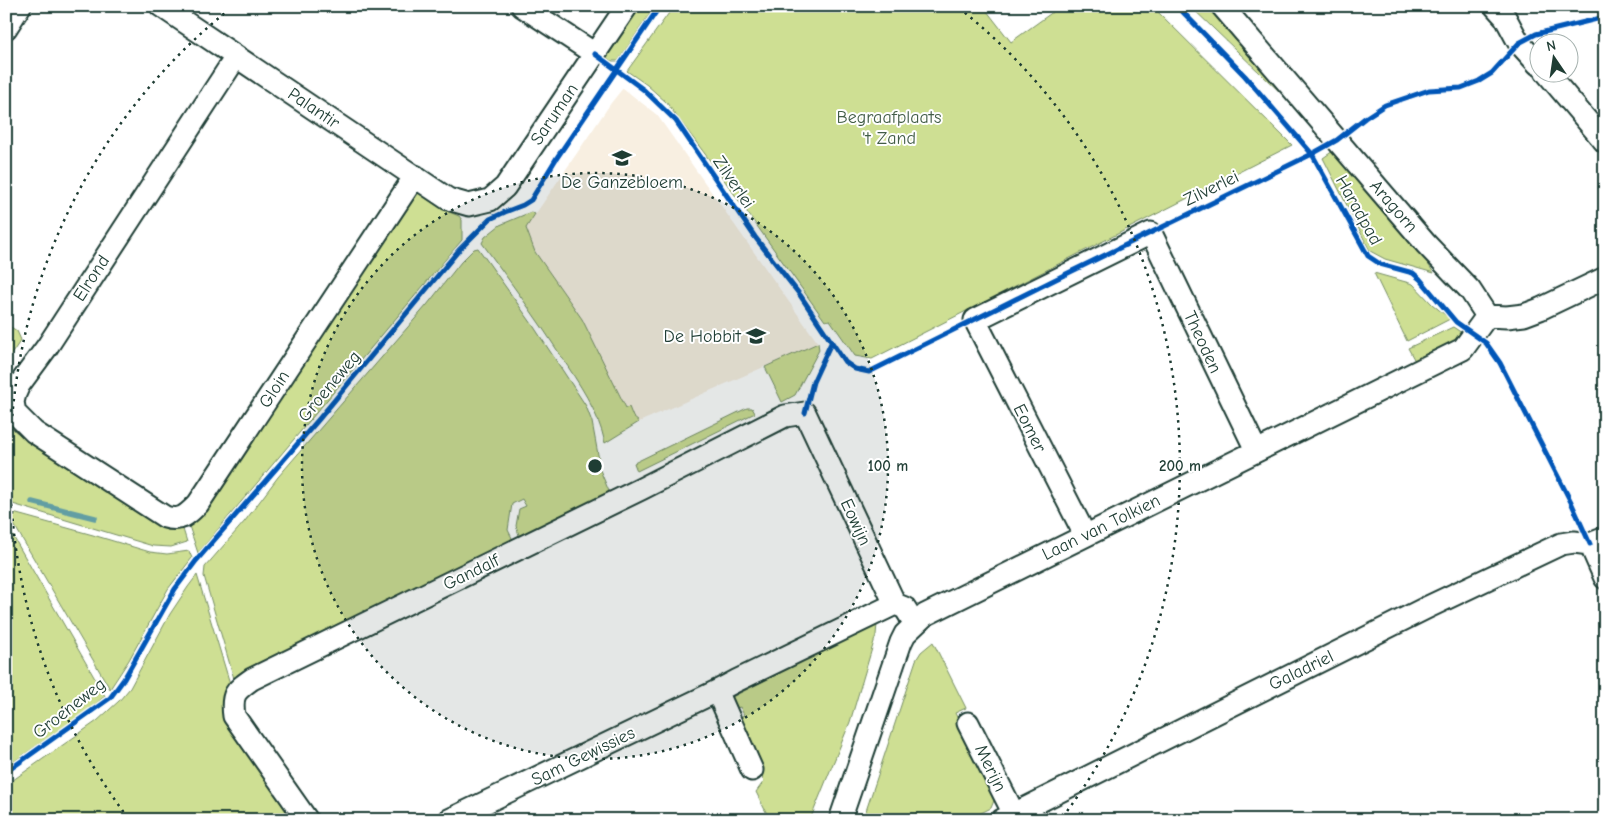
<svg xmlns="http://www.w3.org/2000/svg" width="1611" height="826" font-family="'Comic Neue',sans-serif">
<rect width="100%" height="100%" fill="#fff"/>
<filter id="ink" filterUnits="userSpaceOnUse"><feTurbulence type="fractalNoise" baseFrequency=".02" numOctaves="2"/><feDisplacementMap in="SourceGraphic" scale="10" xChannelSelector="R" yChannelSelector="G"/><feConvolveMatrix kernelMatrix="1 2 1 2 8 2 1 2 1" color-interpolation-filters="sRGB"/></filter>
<g filter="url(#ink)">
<!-- built -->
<path fill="#f8efe1" d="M623 88 657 115 818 343 639 422 633 417 629 407 626 409 582 319 535 252 526 228 611 103Z"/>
<!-- green -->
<path fill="#cedf93" stroke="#768e64" d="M638 6H655L618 61H611L605 56Z
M674 6H983L1011 42 1061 6H1152L1292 145 872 359 855 356 830 320 825 321 717 170 666 102 647 85 627 71Z
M1190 6H1212L1296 106 1284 96Z
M1333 151 1426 261 1434 273 1385 259 1370 251 1323 158Z
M415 191 442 209 459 216 462 220V240L198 553 188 523Z
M531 212 535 214 526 228 535 252 582 319 626 408 629 407 633 417 639 422 605 443C598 410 579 384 561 356 536 317 509 280 482 243L485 237 500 225Z
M478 248 532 324 586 406 592 422 599 460V466L589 471 592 474 600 470 611 496 521 541 516 526 519 509 526 506 522 499 512 504 508 530 515 544 235 682 204 576 205 567 245 521 278 477 427 305 461 262 474 249Z
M1374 273 1413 284 1432 304 1450 319 1407 341Z
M6 324 17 331 21 340 6 362Z
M1453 327 1465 335 1415 361 1408 348Z
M818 343 819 350 795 395 782 402 765 367Z
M747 408H752L755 413 637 471 634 463Z
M6 415 9 424 15 431 161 523 182 526 187 542 171 547 153 546 6 502Z
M6 511 93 535 150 552 167 554 189 551 192 558 168 589 129 660 110 689Z
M6 524 105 696 88 710 6 767Z
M197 575 231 687 223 702 226 719 296 820H6V785L97 721 119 701 130 688 170 614 188 587Z
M877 624 876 635 850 722 810 820H770L756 792 764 781 734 720 744 715 740 707 731 710 728 699Z
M933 642 966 708 955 713 995 798 991 808 967 820H863L916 660 921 652Z"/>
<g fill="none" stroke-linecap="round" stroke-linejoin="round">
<!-- stream -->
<path stroke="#629ea3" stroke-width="5.5" d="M32 502 95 518"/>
<defs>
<path id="street" d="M161 6 448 199 469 205 490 200 505 187 627 6
M522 6 595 54
M1222 6 1426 244 1470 290 1487 316
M1495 6 1505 17 1519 43 1538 64
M6 28 20 6
M236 57 47 347 19 385 15 394 13 402 15 413 34 432 165 517C181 522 187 515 198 504L415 176
M1546 72 1605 142
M1487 316 1507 317 1524 315 1540 309 1605 278
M1085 535 975 320 1151 233 1256 450
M1590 544 1605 578
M717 691 752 770
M968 723 1014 814
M307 820 234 716C231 694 235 691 252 679L641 489 785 416 805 413 895 604 905 608 915 624
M449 820 717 691 736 681 895 604
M840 820 901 642 905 634 925 615 1463 349 1487 316
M1002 820 1426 608 1561 544 1574 542 1590 544 1605 538"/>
</defs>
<!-- street casing -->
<use href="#street" stroke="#1f3d34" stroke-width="25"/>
<!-- street -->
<use href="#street" stroke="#fff" stroke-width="21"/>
<defs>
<path id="cycleway" d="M1177 6 1245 76 1312 154 1368 256 1380 264 1413 273 1420 279 1456 322 1486 343 1500 363 1571 502 1590 544
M595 54 644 90 676 121 755 237 800 295 845 362 855 369 869 372 1060 277 1312 154 1337 140 1365 118 1385 105 1429 90 1461 88 1479 81 1492 73 1519 43 1536 34 1605 17
M805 413 813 382 831 343
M6 772 110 698 124 679 175 589 196 561 319 419 459 250 490 219 505 212 523 205 531 200 556 159 660 6"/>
</defs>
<!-- cycleway casing -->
<use href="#cycleway" stroke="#fff" stroke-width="8"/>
<!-- cycleway -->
<use href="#cycleway" stroke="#0057b8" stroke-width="5"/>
</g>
</g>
<!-- distance rings -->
<circle cx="595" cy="466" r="293" fill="#1f3d34" fill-opacity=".12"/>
<g fill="none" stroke="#1f3d34" stroke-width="2.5" stroke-dasharray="2.5 5">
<circle cx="595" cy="466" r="293"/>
<path d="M128 818A585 585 0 0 1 231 8M959 8A585 585 0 0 1 1062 818"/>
</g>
<!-- icons -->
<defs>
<symbol id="school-bare" viewBox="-9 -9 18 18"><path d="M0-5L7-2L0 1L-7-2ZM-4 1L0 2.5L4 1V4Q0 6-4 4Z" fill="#1f3d34" stroke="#fff" stroke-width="2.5" paint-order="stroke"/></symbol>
</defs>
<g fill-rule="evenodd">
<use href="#school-bare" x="608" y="144" width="28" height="28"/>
<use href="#school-bare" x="742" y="322" width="28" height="28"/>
</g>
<g text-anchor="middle" stroke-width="4" stroke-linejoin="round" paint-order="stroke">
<!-- street labels -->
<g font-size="18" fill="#1f3d34" stroke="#fff">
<text transform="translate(314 108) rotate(34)" y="6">Palantir</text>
<text transform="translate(554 114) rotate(-56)" y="6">Saruman</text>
<text transform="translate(734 182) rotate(56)" y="6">Zilverlei</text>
<text transform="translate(1211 188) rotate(-26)" y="6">Zilverlei</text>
<text transform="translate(1394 206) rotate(49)" y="6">Aragorn</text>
<text transform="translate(1359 210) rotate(61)" y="6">Haradpad</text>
<text transform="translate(91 278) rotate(-57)" y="6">Elrond</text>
<text transform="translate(1203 342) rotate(65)" y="6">Theoden</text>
<text transform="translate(329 386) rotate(-50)" y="6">Groeneweg</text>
<text transform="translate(274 389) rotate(-57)" y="6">Gloin</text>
<text transform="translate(1030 428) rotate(63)" y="6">Eomer</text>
<text transform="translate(856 522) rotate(65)" y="6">Eowijn</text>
<text transform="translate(1101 527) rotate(-26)" y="6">Laan van Tolkien</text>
<text transform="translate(471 572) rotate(-26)" y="6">Gandalf</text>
<text transform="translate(1301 670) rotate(-26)" y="6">Galadriel</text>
<text transform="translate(69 708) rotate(-38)" y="6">Groeneweg</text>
<text transform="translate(583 756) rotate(-26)" y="6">Sam Gewissies</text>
<text transform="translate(991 768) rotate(64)" y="6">Merijn</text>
</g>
<!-- park labels -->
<g font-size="18" fill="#425d47" stroke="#fff">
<text x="889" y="123">Begraafplaats<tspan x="889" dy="21">'t Zand</tspan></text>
</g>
<!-- poi labels -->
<g font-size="18" fill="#1f3d34" stroke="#fff">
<text x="622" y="188">De Ganzebloem</text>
<text x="741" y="342" text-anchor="end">De Hobbit</text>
</g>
</g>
<circle cx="595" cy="466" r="8" fill="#1f3d34" stroke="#fff" stroke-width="2.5"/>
<g font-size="15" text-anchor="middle" font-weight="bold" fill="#1f3d34" stroke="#fff" stroke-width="4" stroke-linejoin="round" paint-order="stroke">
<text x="888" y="471">100 m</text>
<text x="1180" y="471">200 m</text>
</g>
<!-- margin -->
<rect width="1611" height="826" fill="none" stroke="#fff" stroke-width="25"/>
<rect x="12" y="12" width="1586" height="801" fill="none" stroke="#1f3d34" stroke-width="2" filter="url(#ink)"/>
<!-- north arrow -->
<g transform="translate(1554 58) rotate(347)"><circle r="24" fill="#ffffff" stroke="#a5b1ae"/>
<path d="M0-4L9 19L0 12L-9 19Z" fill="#1f3d34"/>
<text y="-8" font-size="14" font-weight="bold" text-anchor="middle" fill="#1f3d34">N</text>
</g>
</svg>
